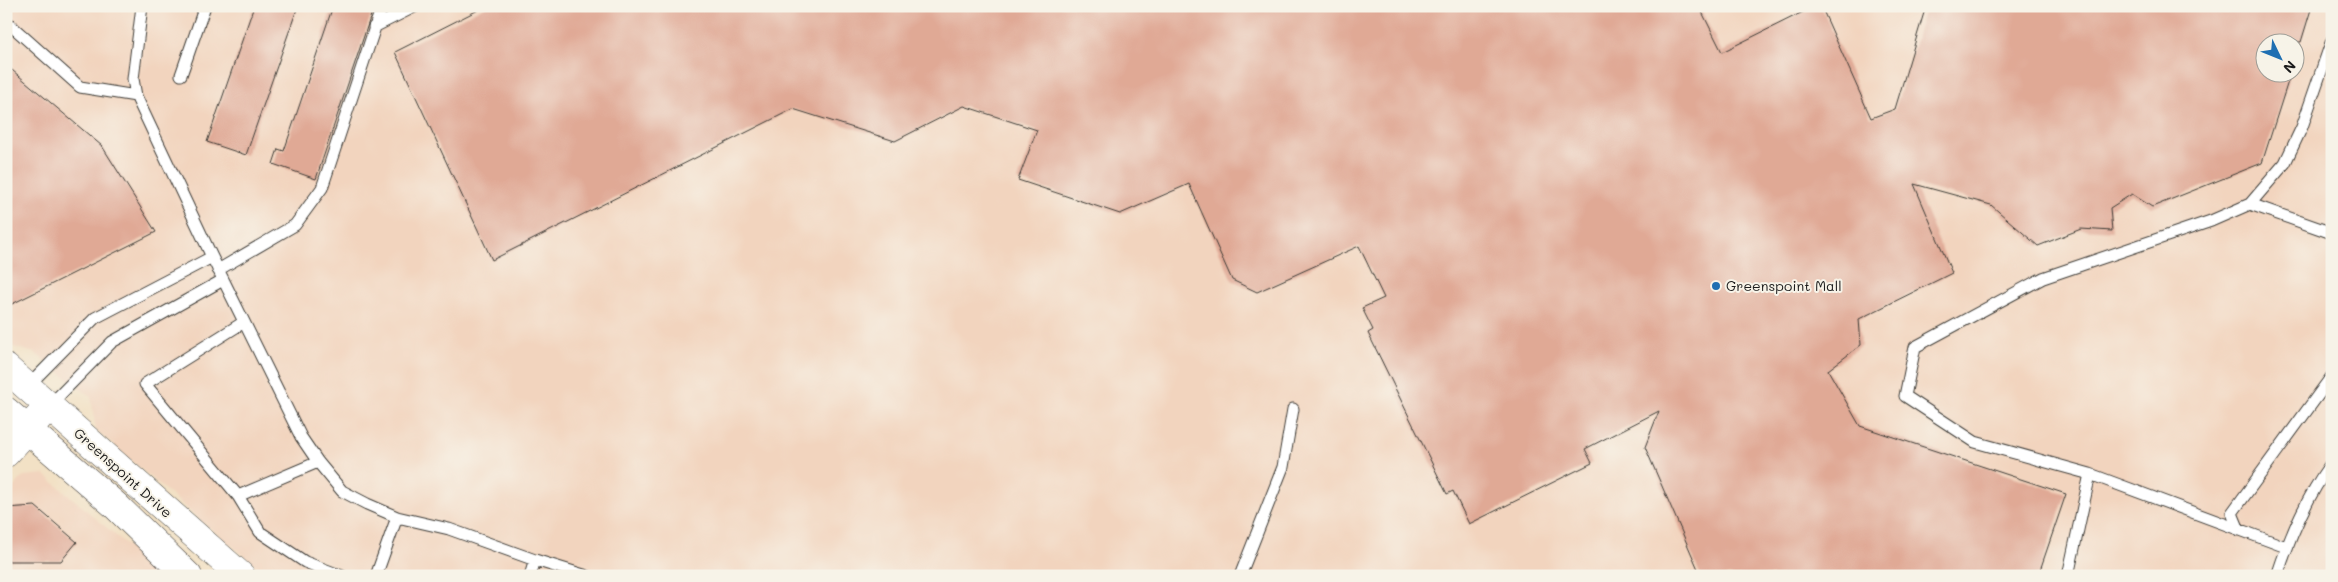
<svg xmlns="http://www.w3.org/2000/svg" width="2338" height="582" font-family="Mali,sans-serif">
<rect width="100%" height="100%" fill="#f7f3e8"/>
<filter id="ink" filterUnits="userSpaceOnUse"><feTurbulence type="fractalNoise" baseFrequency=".02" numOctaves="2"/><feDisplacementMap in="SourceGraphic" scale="10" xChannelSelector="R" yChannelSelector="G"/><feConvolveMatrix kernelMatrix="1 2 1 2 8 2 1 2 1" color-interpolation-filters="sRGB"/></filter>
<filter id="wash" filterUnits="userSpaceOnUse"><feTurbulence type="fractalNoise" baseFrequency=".0096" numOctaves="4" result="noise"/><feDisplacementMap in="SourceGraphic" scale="20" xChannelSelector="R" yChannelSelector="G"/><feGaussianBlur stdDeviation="1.12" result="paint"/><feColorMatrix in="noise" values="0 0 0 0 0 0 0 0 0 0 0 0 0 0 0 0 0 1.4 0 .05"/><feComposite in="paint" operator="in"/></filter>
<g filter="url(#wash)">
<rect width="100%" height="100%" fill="#f2e1c5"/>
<!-- built -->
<path fill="#f2d4be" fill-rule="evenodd" d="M6 6H2332V576H269L199 519 96 430 91 397 35 353 6 345ZM2266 42H2296V72H2266Z
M44 474 163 576H6V495L24 476Z"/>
<g id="blocks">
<!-- building -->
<path fill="#e0a995" d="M254 6H298L246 155 207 142Z
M333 6H374L316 179 273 164 278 149 284 151Z
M486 6H1699L1722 52 1815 6H1821L1871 118 1895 109 1926 6H2312L2301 42H2266V72H2291L2262 163 2152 207 2132 194 2110 208 2112 231 2081 229 2038 246 1991 205 1914 184 1952 273 1859 319 1861 345 1828 370 1860 426 2066 494 2038 576H1701L1645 447 1659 411 1585 449 1592 463 1469 524 1453 491 1447 494 1368 333 1373 330 1362 308 1384 298 1359 246 1257 292 1232 280 1189 184 1120 214 1018 180 1037 130 964 106 895 141 793 109 492 260 395 52Z
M6 65 102 146 156 232 6 307Z
M35 506 77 542 61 561H6V508Z"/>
</g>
</g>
<g filter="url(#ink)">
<use href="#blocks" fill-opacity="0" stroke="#3c3a35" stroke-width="1"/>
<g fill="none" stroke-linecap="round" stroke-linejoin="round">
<defs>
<path id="service" d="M142 6 133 79 136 96 212 257 301 437 318 462 342 491 367 504 397 517 449 529 535 560 587 576
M6 21 80 87 136 96
M374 27 416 6
M181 75 205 6
M2250 204 2332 233
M218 270 295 225 322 188 382 6
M244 322 145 384 238 496 260 532 305 562 342 576
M27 387 95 318 212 257
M49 406 112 342 223 280
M2090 474 2286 547
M238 496 318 462
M2239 530 2232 513 2332 376
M376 576 397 517
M530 576 535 560
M1240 576 1283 467 1293 409
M2068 576 2090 474 1975 442 1905 396 1915 347 2043 278 2211 221 2250 204 2285 163 2302 127 2332 40
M2277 576C2290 536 2307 496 2332 462"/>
<path id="tertiary" d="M6 368 241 576
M6 411 115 505 188 576
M6 453 39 417"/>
</defs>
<!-- service casing -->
<use href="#service" stroke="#3c3a35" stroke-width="13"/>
<!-- tertiary casing -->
<use href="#tertiary" stroke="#3c3a35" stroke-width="29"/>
<!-- service -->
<use href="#service" stroke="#fff" stroke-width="11"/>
<!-- tertiary -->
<use href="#tertiary" stroke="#fff" stroke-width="28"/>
</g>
</g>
<!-- markers -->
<circle fill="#1f6fb2" stroke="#f7f3e8" stroke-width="2" cx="1716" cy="286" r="5"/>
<g text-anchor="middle" stroke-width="4" stroke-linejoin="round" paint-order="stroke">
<!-- poi labels -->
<g font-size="14" fill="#1c1c1c" stroke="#f7f3e8" text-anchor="start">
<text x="1726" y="291">Greenspoint Mall</text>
</g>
<!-- street labels -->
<g font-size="14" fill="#1c1c1c" stroke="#f7f3e8">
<text transform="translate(123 473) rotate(42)" y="5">Greenspoint Drive</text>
</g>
</g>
<!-- margin -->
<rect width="2338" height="582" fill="none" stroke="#f7f3e8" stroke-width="25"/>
<!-- north arrow -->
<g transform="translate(2280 58) rotate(133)"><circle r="24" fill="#f7f3e8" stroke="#9f9d96"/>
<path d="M0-4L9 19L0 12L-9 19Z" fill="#1f6fb2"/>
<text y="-8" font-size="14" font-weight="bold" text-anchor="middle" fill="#1c1c1c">N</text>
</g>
</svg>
